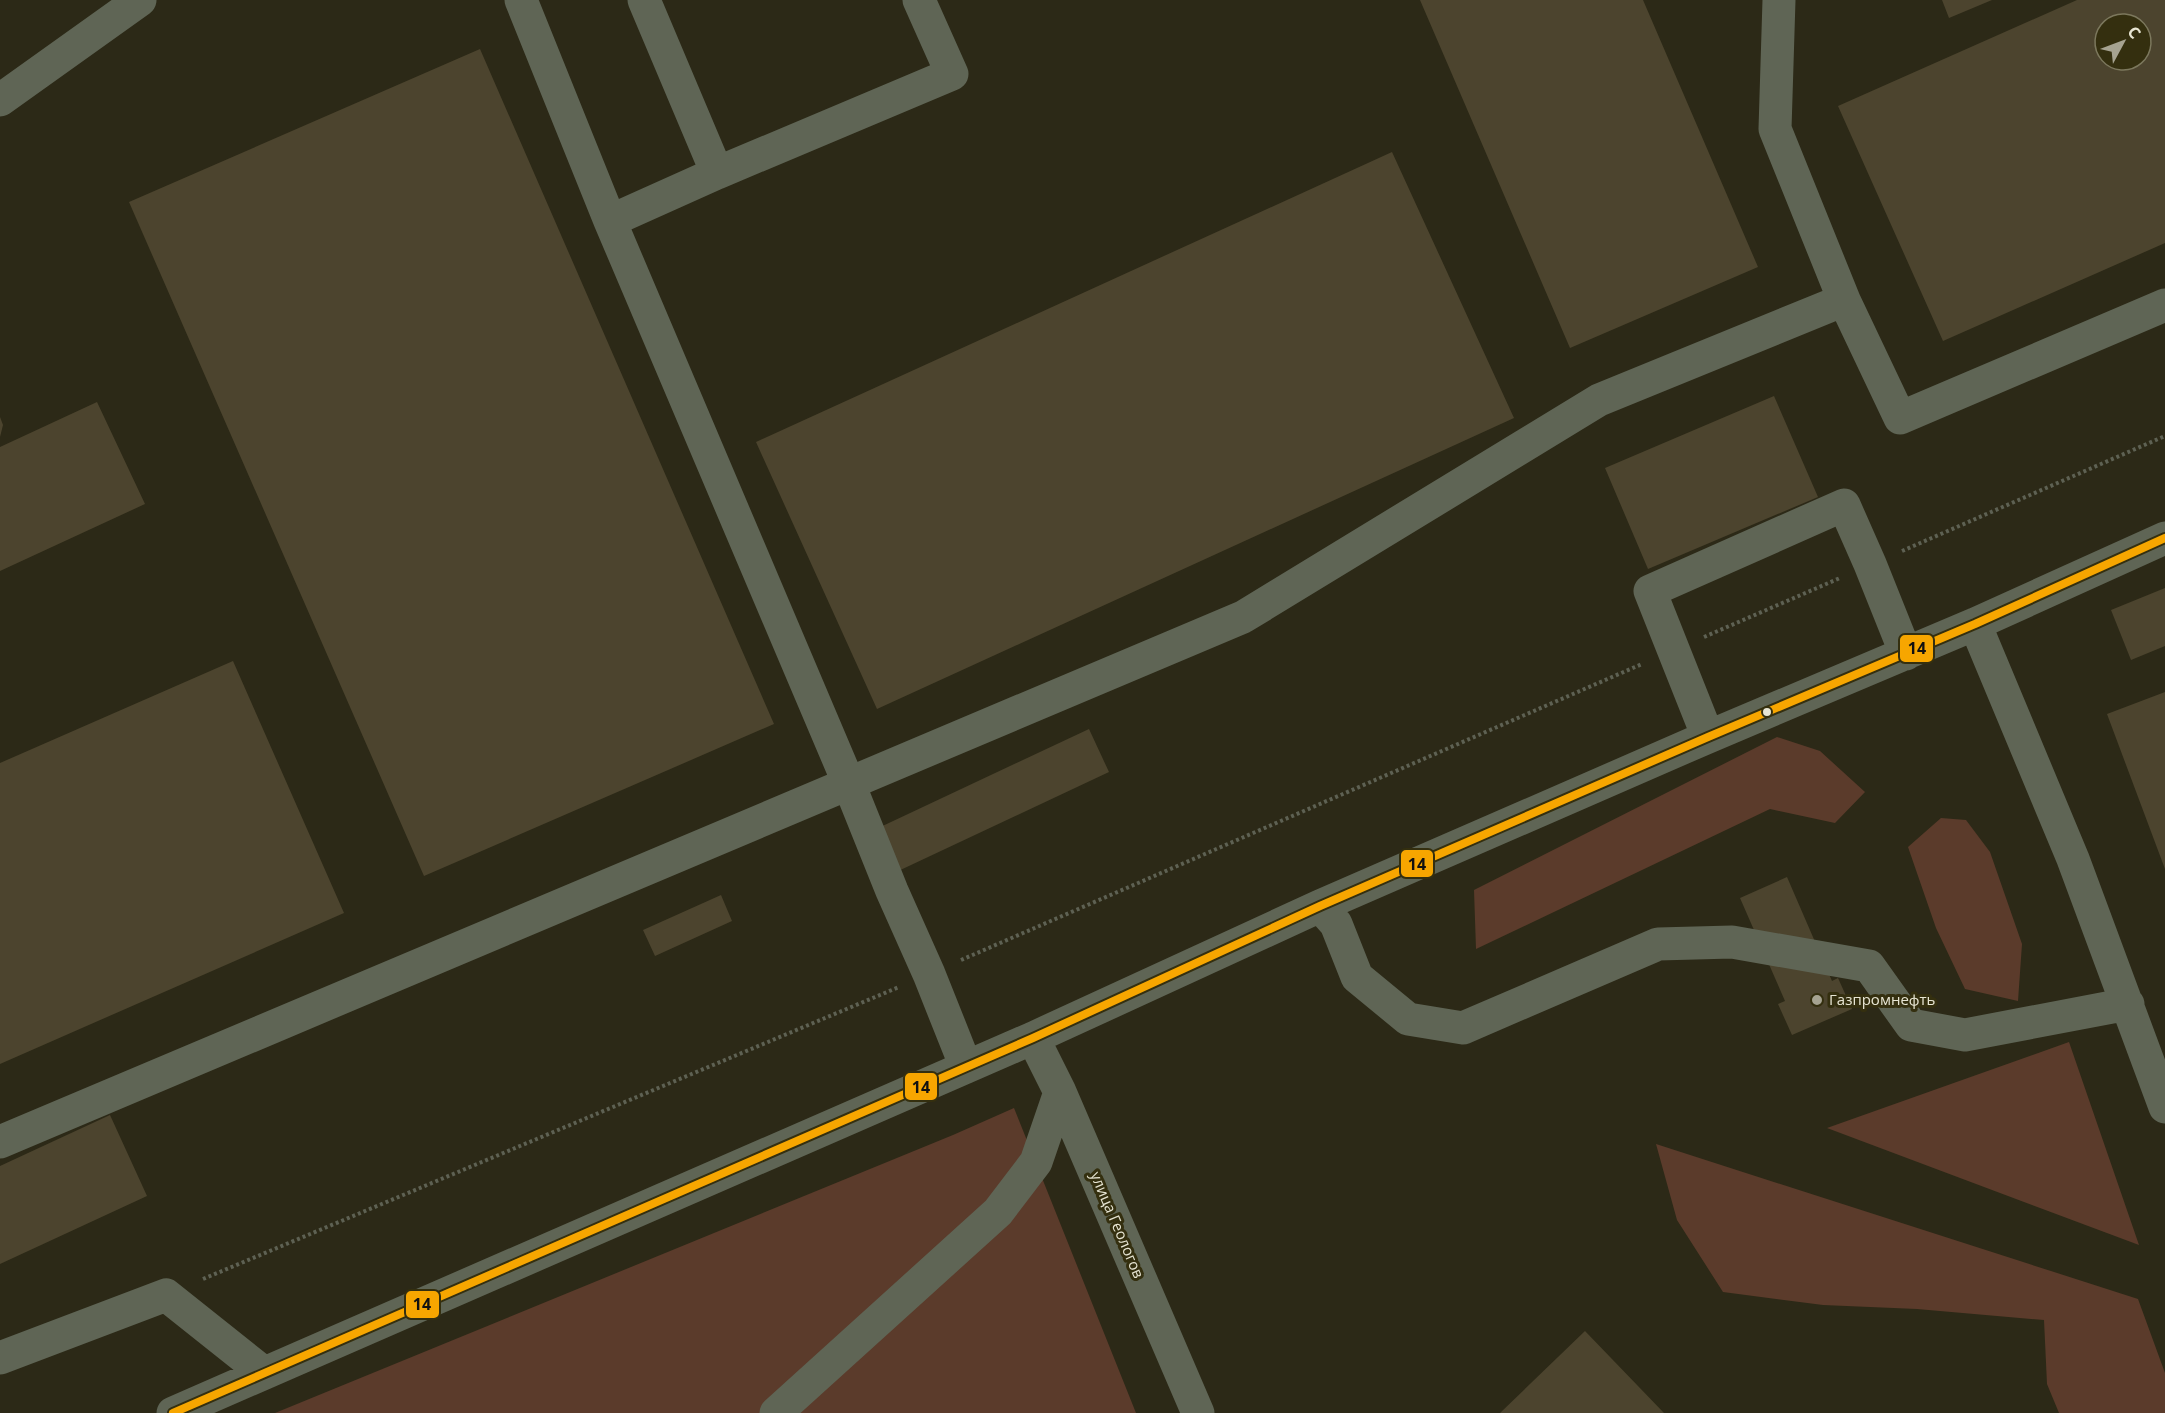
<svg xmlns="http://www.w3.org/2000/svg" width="2165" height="1413" font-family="'Open Sans',sans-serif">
<rect width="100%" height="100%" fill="#2c2917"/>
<!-- green -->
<path fill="#5b3b2b" d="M1777 737 1820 751 1865 792 1835 823 1770 809 1476 949 1474 890Z
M1941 818 1966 820 1990 852 2022 944 2018 1001 1965 989 1936 928 1908 847Z
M2069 1042 2139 1245 1827 1128Z
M1014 1108 1136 1413H275L953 1135Z
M1656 1144 2138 1299 2165 1373V1413H2059L2047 1384 2044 1320 1917 1309 1823 1305 1723 1292 1677 1220Z"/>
<!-- building -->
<path fill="#4c442e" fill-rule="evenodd" d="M1420 0H1643L1758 267 1570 348Z
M1942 0H1992L1949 18Z
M2077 0H2165V243L1943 341 1838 106ZM2105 24H2141V60H2105Z
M480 49 774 724 424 876 129 202Z
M1392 152 1514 418 877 709 756 442Z
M1774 396 1818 497 1648 569 1605 468Z
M97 402 145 504 0 571V447Z
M0 417 3 425 0 437Z
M2165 588V646L2131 660 2111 610Z
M233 661 344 913 0 1064V763Z
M2165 692V869L2107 714Z
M1089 729 1109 772 894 873 874 830Z
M1787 877 1832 981 1838 978 1852 1009 1792 1035 1778 1004 1785 1001 1740 898Z
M721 895 732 921 655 956 643 930Z
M110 1115 147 1196 0 1264V1166Z
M1585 1331 1664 1413H1500Z"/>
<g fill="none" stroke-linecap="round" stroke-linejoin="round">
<!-- path -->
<path stroke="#5e6153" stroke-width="4" stroke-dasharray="3 3" stroke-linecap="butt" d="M1902 551 2165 436
M1704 637 1840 578
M961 960 1642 664
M203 1279 899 987"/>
<!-- minor -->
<path stroke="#5f6555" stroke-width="33" d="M521 0 610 221 849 784 892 891 929 974 966 1067
M644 0 717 173
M1779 0 1775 129 1844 300
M0 100 140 0
M610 221 717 173 952 74 919 0
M1975 624 2073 859 2165 1107
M1708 737 1650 591 1844 505 1870 564 1906 654
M1320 906 1336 924 1357 977 1408 1019 1463 1028 1658 944 1732 942 1869 966 1911 1025 1965 1035 2128 1004
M1033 1038 1060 1092 1198 1413
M0 1142 1243 617 1599 400 1844 300 1900 418 2165 305
M0 1358 166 1295 264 1373
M173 1413 1033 1038 1320 906 1708 737 1975 624 2165 538
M776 1413 998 1212 1036 1162 1060 1092"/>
<defs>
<path id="bus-1" d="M173 1413 1033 1038 1320 906 1708 737 1975 624 2165 538"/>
</defs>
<!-- bus-1 casing -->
<use href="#bus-1" stroke="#342f0f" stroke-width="12"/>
<!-- bus-1 -->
<use href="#bus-1" stroke="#f7a600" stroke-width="8"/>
</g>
<!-- markers -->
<circle fill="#e7e5d3" stroke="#342f0f" stroke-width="2" cx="1767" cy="712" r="5"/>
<circle fill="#a6a391" stroke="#342f0f" stroke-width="2" cx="1817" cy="1000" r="6"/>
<g text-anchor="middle" stroke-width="6" stroke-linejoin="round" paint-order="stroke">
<!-- poi labels -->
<g font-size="15" fill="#e7e5d3" stroke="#342f0f" text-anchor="start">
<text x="1829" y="1005">Газпромнефть</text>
</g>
<!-- street labels -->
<g font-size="15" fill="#e7e5d3" stroke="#342f0f">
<text transform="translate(1117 1225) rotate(67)" y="5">улица Геологов</text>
</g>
</g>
<g stroke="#342f0f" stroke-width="2">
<rect x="1899" y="634" width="35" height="29" rx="6" fill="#f7a600"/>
<rect x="1400" y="849" width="34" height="29" rx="6" fill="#f7a600"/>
<rect x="904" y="1072" width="34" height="29" rx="6" fill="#f7a600"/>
<rect x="405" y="1290" width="35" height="29" rx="6" fill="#f7a600"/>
</g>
<g font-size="16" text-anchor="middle" font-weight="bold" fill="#111">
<text x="1917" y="654">14</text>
<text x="1417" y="870">14</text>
<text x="921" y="1093">14</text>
<text x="422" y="1310">14</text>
</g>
<!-- north arrow -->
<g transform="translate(2123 42) rotate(49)"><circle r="28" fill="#342f0f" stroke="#7c785d" stroke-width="1.5"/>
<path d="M0-4.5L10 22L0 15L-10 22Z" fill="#a6a391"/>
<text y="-9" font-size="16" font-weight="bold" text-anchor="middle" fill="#e7e5d3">С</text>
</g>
</svg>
